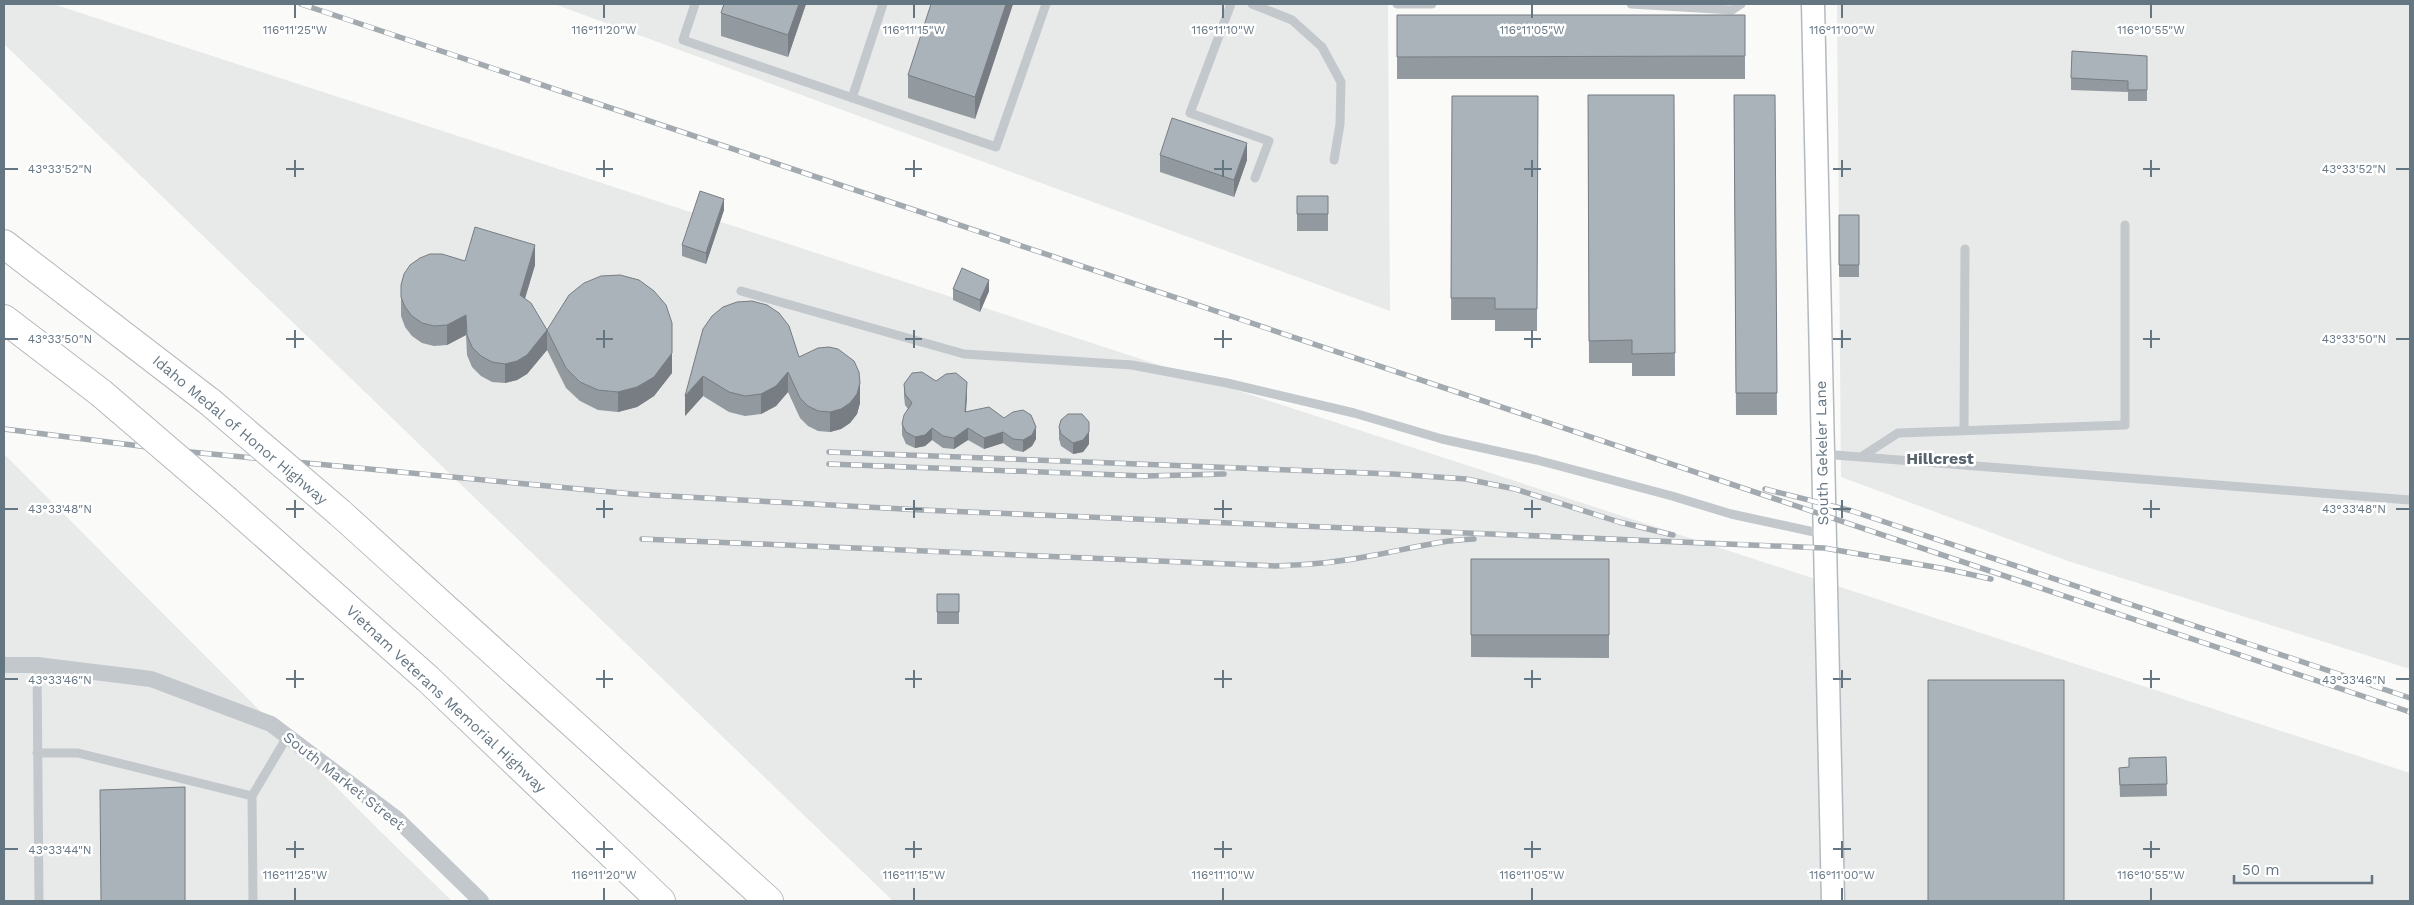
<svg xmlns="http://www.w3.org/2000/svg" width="2414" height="905" font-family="'Work Sans',sans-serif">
<rect width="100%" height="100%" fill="#fafaf8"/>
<!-- built -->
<path fill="#e8e9e9" d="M4 4H53L2410 773V901H893L4 44Z
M554 4H1388L1390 311Z
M1837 4H2410V669L2068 561 1841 477Z
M4 454 380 831 452 901H4Z"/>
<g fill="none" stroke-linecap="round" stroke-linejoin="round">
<defs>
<path id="secondary" d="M1813 4 1833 901"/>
<path id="highway" d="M4 244 210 402
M4 319 101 393
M227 501 428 679 661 901
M340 513 769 901"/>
</defs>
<!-- secondary casing -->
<use href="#secondary" stroke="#b3babf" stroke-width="25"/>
<!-- highway casing -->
<use href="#highway" stroke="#b4b9bd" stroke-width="30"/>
<!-- lane -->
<path stroke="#c3c8cc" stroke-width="9" d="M695 4 683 40 996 147 1046 4
M1231 4 1190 113 1269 141 1255 178
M1252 4 1292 20 1322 47 1341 82 1340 124 1334 160
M1397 4H1432
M1631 4 1732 10 1741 4
M852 98 883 4
M741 291 964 354 1132 365 1227 383 1354 413 1442 439 1537 460 1672 496 1731 514 1823 534
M1964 429 1965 249
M1822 454 2410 500
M1861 457 1898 433 2125 425V225
M37 665 39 901
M37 753H78L252 796
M253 901 252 796 287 737"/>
<!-- street -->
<path stroke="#c3c8cc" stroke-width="16" d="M4 665H37L151 679 271 724 397 819 481 901"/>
<!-- secondary -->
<use href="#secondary" stroke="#fff" stroke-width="22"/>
<!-- highway -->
<use href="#highway" stroke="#fff" stroke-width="28"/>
<defs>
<path id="rail" d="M301 4 2410 712
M4 429 180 451 632 494 921 510 1824 548 1946 569 1991 579
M829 452 1393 474 1466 479 1515 489 1619 522 1673 535
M829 464 1145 476 1224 474
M1765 489 1852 511 2410 698
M642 539 1275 566C1309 565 1342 562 1375 555 1408 549 1440 540 1474 539"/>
</defs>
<!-- rail casing -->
<use href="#rail" stroke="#a2aab0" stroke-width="5.5"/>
<!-- rail -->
<use href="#rail" stroke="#fff" stroke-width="4" stroke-dasharray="11" stroke-linecap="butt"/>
<defs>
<path id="highway-bridge" d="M101 393 227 501
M210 402 340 513"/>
</defs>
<!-- highway-bridge casing -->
<use href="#highway-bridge" stroke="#b4b9bd" stroke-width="30" stroke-linecap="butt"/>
<!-- highway-bridge -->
<use href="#highway-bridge" stroke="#fff" stroke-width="28"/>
</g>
<!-- wall -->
<path fill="#929a9f" d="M724 4H806L788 57 721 36V13Z
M1013 4 975 119 908 98V75Z
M1397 15H1745V79H1397Z
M2147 56V101H2128V92L2071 90V78Z
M1588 95H1674L1675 376H1632V363H1589Z
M1734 95H1775L1777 415H1736Z
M1452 96H1538L1537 331H1495V320H1451Z
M1160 155 1247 160 1234 197 1160 172Z
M1297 196H1328V231H1297Z
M724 210 706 264 682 256V245Z
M1839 215H1859V277H1839Z
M465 261 535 265 525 299 547 330 672 373 654 396 637 407 618 412 598 410 580 401 566 388 547 350 527 374 517 380 505 383 492 382 481 376 472 367 467 355 466 335 447 345 434 346 422 343 412 336 405 327 401 316V285Z
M953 289 989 291 980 312 953 300Z
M703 329 799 357 860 403 857 414 850 423 841 429 830 432 818 431 808 426 800 418 788 392 776 406 761 414 745 416 729 412 703 396 685 416Z
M936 381 967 394 966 412 1036 439 1032 446 1023 452 1013 450 1003 443 984 449 968 440 954 449 943 448 932 440 925 446 915 448 906 444 902 435V424L908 409 905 405 904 396V384Z
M1059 427 1089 444 1083 452 1073 454 1061 446 1059 439Z
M1471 559H1609V658L1471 657Z
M937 594H959V624H937Z
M2166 757 2167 796 2120 797 2119 768 2129 767Z"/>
<!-- shaded-wall -->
<path fill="#777d82" d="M799 4H806L788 57V35Z
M1006 4H1013L975 119V97Z
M1247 143V160L1234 197V180Z
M724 199V210L706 264V253Z
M535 245V265L520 314V295Z
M989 280V291L980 312V300Z
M466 315V335L447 345V325Z
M547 330V350L527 374 517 380 505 383V364Z
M672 353V373L654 396 637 407 618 412V392Z
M788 372V392L776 406 761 414V394Z
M703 376V396L685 416V396Z
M967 382V394L965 424V412Z
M860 383V403L857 414 850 423 841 429 830 432V412Z
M1036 427V439L1032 446 1023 452V440Z
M932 428V440L925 446 915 448V437Z
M968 428V440L954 449V438Z
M1003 432V443L984 449V438Z
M1089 432V444L1083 452 1073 454V443Z"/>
<!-- building -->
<path fill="#aab3b9" stroke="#777d82" d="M724 4H799L788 35 721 13Z
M931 4H1006L975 97 908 75Z
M1397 15H1745V56L1397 57Z
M2072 51 2147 56V90H2128V81L2071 78Z
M1588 95H1674L1675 353 1632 354V340L1589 341Z
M1734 95H1775L1777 393H1736Z
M1452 96H1538L1537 309H1495V298H1451Z
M1172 118 1247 143 1234 180 1160 155Z
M700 191 724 199 706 253 682 245Z
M1297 196H1328V214H1297Z
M1839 215H1859V265H1839Z
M475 227 535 245 520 295 531 303 547 330 569 295 584 283 601 276 620 275 639 280 654 291 666 305 672 323V353L654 377 637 387 618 392 598 390 580 382 566 368 547 330 527 355 517 361 505 364 492 362 481 356 472 347 467 335 466 315 447 325 434 326 422 323 412 316 405 307 401 297V285L404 274 410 265 420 258 430 254H442L465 261Z
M962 268 989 280 980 300 953 289Z
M752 301 767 305 779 313 789 326 799 357 818 348 829 347 838 349 854 361 859 372 860 383 857 394 850 403 841 409 830 412 818 411 808 406 800 398 788 372 776 386 761 394 745 396 729 392 703 376 685 396 703 329 712 316 723 307 737 302Z
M922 372 936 381 946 374 956 373 967 382 965 412 989 407 1004 418 1013 412 1023 410 1031 415 1036 427 1032 435 1023 440 1013 439 1003 432 984 438 968 428 954 438 943 436 932 428 925 435 915 437 906 432 902 424 904 415 912 403 905 394 904 384 912 373Z
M1068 414H1082L1089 422V432L1083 440 1073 443 1061 434 1059 427 1061 420Z
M1471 559H1609V635H1471Z
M937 594H959V612H937Z
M1928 680H2064V901H1928Z
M2166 757 2167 784 2120 785 2119 768 2129 767V758Z
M185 787V901H101L100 790Z"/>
<!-- ticks -->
<path fill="none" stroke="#657683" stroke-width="2" d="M295 5V18M604 5V18M914 5V18M1223 5V18M1532 5V18M1842 5V18M2151 5V18M295 160V177M604 160V177M914 160V177M1223 160V177M1532 160V177M1842 160V177M2151 160V177M5 169H18M286 169H304M596 169H613M905 169H922M1214 169H1232M1524 169H1541M1833 169H1851M2143 169H2160M2396 169H2409M295 330V348M604 330V348M914 330V348M1223 330V348M1532 330V348M1842 330V348M2151 330V348M5 339H18M286 339H304M596 339H613M905 339H922M1214 339H1232M1524 339H1541M1833 339H1851M2143 339H2160M2396 339H2409M295 500V518M604 500V518M914 500V518M1223 500V518M1532 500V518M1842 500V518M2151 500V518M5 509H18M286 509H304M596 509H613M905 509H922M1214 509H1232M1524 509H1541M1833 509H1851M2143 509H2160M2396 509H2409M295 670V688M604 670V688M914 670V688M1223 670V688M1532 670V688M1842 670V688M2151 670V688M5 679H18M286 679H304M596 679H613M905 679H922M1214 679H1232M1524 679H1541M1833 679H1851M2143 679H2160M2396 679H2409M295 841V858M604 841V858M914 841V858M1223 841V858M1532 841V858M1842 841V858M2151 841V858M5 849H18M286 849H304M596 849H613M905 849H922M1214 849H1232M1524 849H1541M1833 849H1851M2143 849H2160M295 888V900M604 888V900M914 888V900M1223 888V900M1532 888V900M1842 888V900M2151 888V900"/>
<g text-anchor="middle" stroke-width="5" stroke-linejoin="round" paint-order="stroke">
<!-- street labels -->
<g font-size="15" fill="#657683" stroke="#fff">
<text transform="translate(240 430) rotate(40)" y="5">Idaho Medal of Honor Highway</text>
<text transform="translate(1822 453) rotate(-91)" y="5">South Gekeler Lane</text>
<text transform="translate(446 699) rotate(43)" y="5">Vietnam Veterans Memorial Highway</text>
<text transform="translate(344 781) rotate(38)" y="5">South Market Street</text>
</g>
<!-- neighbourhood labels -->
<g font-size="16" font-weight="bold" fill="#57646e" stroke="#fff">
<text x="1940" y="464">Hillcrest</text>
</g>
</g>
<g font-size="12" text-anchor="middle" fill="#657683" stroke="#fff" stroke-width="5" stroke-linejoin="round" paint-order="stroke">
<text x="295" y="34">116°11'25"W</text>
<text x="604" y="34">116°11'20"W</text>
<text x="914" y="34">116°11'15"W</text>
<text x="1223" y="34">116°11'10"W</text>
<text x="1532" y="34">116°11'05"W</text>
<text x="1842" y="34">116°11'00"W</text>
<text x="2151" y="34">116°10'55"W</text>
<text x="60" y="173">43°33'52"N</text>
<text x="2354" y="173">43°33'52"N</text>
<text x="60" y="343">43°33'50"N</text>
<text x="2354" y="343">43°33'50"N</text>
<text x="60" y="513">43°33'48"N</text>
<text x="2354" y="513">43°33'48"N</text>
<text x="60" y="684">43°33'46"N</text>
<text x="2354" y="684">43°33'46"N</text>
<text x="60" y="854">43°33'44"N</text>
<text x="295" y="879">116°11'25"W</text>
<text x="604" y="879">116°11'20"W</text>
<text x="914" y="879">116°11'15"W</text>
<text x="1223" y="879">116°11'10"W</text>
<text x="1532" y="879">116°11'05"W</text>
<text x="1842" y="879">116°11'00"W</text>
<text x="2151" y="879">116°10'55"W</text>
</g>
<!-- border -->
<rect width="2414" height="905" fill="none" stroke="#657683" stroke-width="10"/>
<!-- scale -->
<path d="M2234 875v8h138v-8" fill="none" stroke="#657683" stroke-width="2.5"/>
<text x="2242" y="875" font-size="15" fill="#657683" stroke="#ffffff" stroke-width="4" paint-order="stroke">50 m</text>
</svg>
